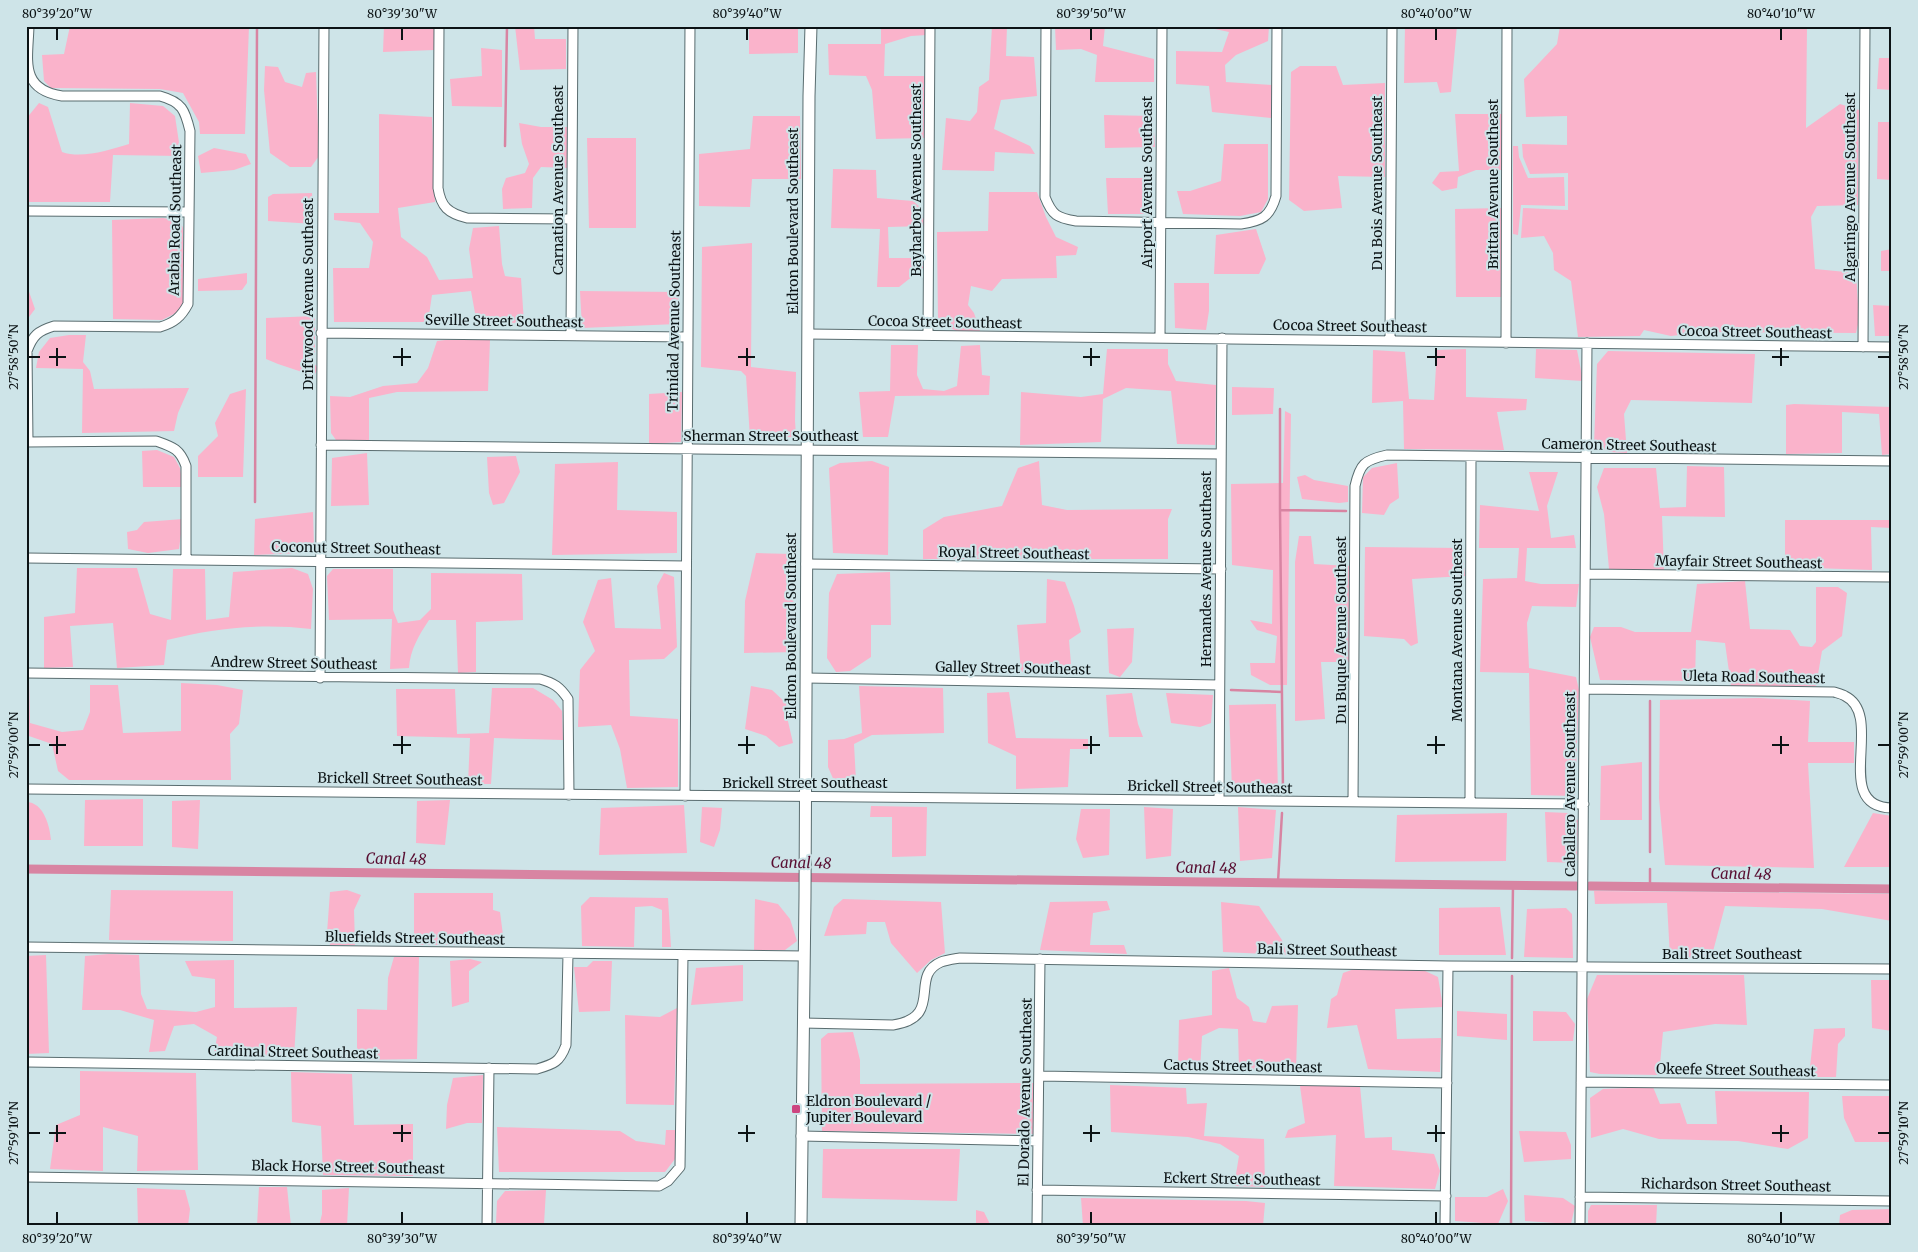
<svg xmlns="http://www.w3.org/2000/svg" width="1918" height="1252" font-family="Merriweather,serif">
<rect width="100%" height="100%" fill="#cee4e8"/>
<!-- green -->
<path fill="#fab3cb" d="M70 26H249L245 134H200L199 122 183 93 160 89 51 88 44 81 42 55 64 54Z
M384 26H434V50L383 52Z
M515 26H534L535 39H566V69L520 70Z
M749 26H798V53L749 54Z
M881 26H927V35L911 36 885 44 884 76H924L926 138 876 139 872 90 866 76 829 75 828 44H881Z
M992 26H1007L1006 56 1034 57 1037 96 1001 100 994 129 1030 146 1035 154 995 152 994 171 942 170 946 118 970 121 977 112 979 87 989 80Z
M1055 26H1105L1103 46 1154 59V82H1095L1097 55 1081 49 1056 50Z
M1201 26H1269L1268 41 1236 55 1225 65 1226 82 1273 85 1271 118 1212 112 1209 86 1176 84V51L1222 52 1229 32Z
M1405 26H1457L1451 92 1440 93 1437 82 1404 83Z
M1560 26H1807L1806 128 1840 104 1859 110 1858 205 1817 206 1811 217 1815 269 1856 273 1859 320 1856 333 1704 332 1671 336 1644 330 1640 336 1578 337 1571 281 1554 270 1553 253 1544 236 1521 238 1523 208 1568 210V173L1530 174 1523 157 1522 144 1567 145V116L1526 117 1524 79 1557 44Z
M481 48 502 50V107L452 106 450 79 482 76Z
M1879 58H1892V90L1877 89Z
M265 66 278 67 285 82 302 87 306 73 316 72 319 156 311 167H290L270 153 264 90Z
M1300 66H1336L1343 85 1385 83V177L1338 176 1342 208 1304 211 1289 200 1291 72Z
M39 103 48 107 62 152C82 159 109 150 129 144L130 103 163 106 175 116 181 156 113 155 110 202H26V119Z
M379 114 432 117 435 202 398 208 401 237 427 257 439 280 473 278 469 249 473 228 499 226 502 264 505 276 521 278 524 323 477 324 471 291 432 295 428 322H334L333 268H369L373 242 360 223 334 220V213H379Z
M1455 114H1502V170H1476L1458 177 1457 188 1442 191 1432 183 1440 172 1459 171Z
M1104 115 1153 116 1155 147 1105 148Z
M753 116H800L801 179H752L750 207 699 206V154L750 149Z
M1878 122H1892V180L1877 179Z
M519 123 541 127H568L569 168 541 167 533 178 532 208 503 209 502 189 506 178 525 173 529 164 522 144Z
M587 138H636V228H589Z
M1224 144H1268V199L1261 212 1240 216 1183 214 1177 191H1190L1221 181Z
M1513 146H1518L1519 157 1528 178 1564 177 1565 206 1521 205 1518 235 1513 234Z
M214 148 246 154 251 164 234 170 201 173 198 156Z
M833 169 876 170 877 198 913 201 920 207 926 226 888 227 889 258H924L923 268 899 287H877L880 229 831 228Z
M1106 178H1151L1153 214H1108Z
M989 192H1037L1046 217 1056 237 1078 247 1076 255 1056 256 1057 278 1002 279 992 291 971 286 968 305 974 313 980 331 958 332 938 321 937 232 988 231Z
M312 193 314 224 268 221V197L273 194Z
M1501 208V297H1456L1455 209Z
M163 218 180 221 183 228 184 303 176 313 162 320 113 319 112 220Z
M1256 229 1266 259 1259 274H1214L1216 235Z
M752 243 751 367 796 372 795 420 796 437 750 438 746 376 741 371 701 367 702 247Z
M1892 249V271H1881V251Z
M247 273V283L242 290 198 291V279Z
M26 283 35 309 26 321Z
M1174 283H1209V311L1206 330 1175 328Z
M580 291 676 292C681 301 681 314 677 324L582 328Z
M1873 305 1892 306V336H1875Z
M315 316V352L311 360 318 368 314 376 278 364 266 359V318Z
M69 335H86L83 362 90 371 94 389 189 388 178 413 174 431 82 433 83 369 36 368 39 352 50 338Z
M445 340H490L488 391 397 392 369 398V441L336 440 331 433 330 396 350 397 383 386 417 383 428 368 437 341Z
M891 345H918L917 375 923 389 944 391 957 386 961 346 980 345 982 375 990 376 989 395 895 396 888 437H863L859 392 890 391Z
M1107 349H1168V364L1176 381 1216 385 1215 445 1177 444 1171 391 1126 388 1103 399 1101 442 1020 445 1021 392 1081 397 1103 394Z
M1466 349V397L1527 399 1526 410 1497 412 1504 450 1404 449 1403 401 1372 403 1373 350 1405 352 1409 399 1434 400 1437 350Z
M1536 349 1577 350 1583 381 1535 378Z
M1608 351 1755 354 1752 403 1631 400 1624 414 1627 453 1610 452 1594 445 1597 364Z
M1232 387 1274 388 1273 414 1232 415Z
M246 389 243 477H198V456L218 436 215 423 230 394Z
M682 392 681 442 649 444V394Z
M1794 404 1892 407V454L1882 455 1879 414 1842 412V453L1786 454V405Z
M1285 411 1291 414 1287 685H1270L1251 675 1250 663H1275L1277 636 1257 630 1250 620 1272 624 1273 570 1232 565 1231 484 1283 483Z
M157 450 174 457 180 468 183 487H143L142 451Z
M367 453 369 505 331 506 332 458Z
M516 456 520 472 504 503 493 505 489 493 487 457Z
M872 461 889 467 888 555 833 553 829 468 840 463Z
M1039 461 1042 505 1067 510 1172 509 1168 519V559H923V530L944 517 1002 506 1018 468Z
M618 462 617 510 677 512V553L552 555 555 464Z
M1397 463 1399 498 1390 504 1384 515 1362 513 1363 477 1372 468Z
M1687 466 1724 467 1725 517 1662 516 1664 571 1609 569 1604 514 1597 487 1604 468H1656L1660 508 1686 507Z
M1529 472H1558L1547 506 1551 538 1574 535 1576 548H1527L1525 581 1541 584H1579L1576 607 1532 606 1527 623 1529 668 1576 677 1579 690 1575 796 1531 795 1529 673 1480 672 1483 579 1517 578 1519 548H1479L1480 505 1539 511Z
M1305 475 1314 480 1348 486V502L1339 503 1302 499 1297 477Z
M313 512 314 546 302 553 254 555 255 519Z
M183 519 179 549 148 553 128 549 127 532 137 530 144 522Z
M1785 520H1892V528L1871 527 1872 570 1785 567Z
M1299 536H1311L1314 564 1350 566 1349 662H1321L1325 719 1295 721V562Z
M1365 547 1462 548 1465 576 1412 579 1418 643 1411 646 1404 639 1364 636Z
M756 553 792 554 795 652 744 653 745 601Z
M77 568H137L150 614 171 620 173 569H205L206 620 229 617 233 572 292 568 308 574 313 589 311 629C262 623 215 628 167 640L164 665 117 668 113 623 70 626 73 667 44 668V617L75 613Z
M333 569H393V610L398 623 420 620 431 609V573L522 574 523 620 476 622V672L458 673 456 620H429C419 635 410 650 409 668L390 669 392 619 329 620 327 576Z
M890 572 891 625H871V657L850 671 836 672 827 658 829 593 837 574Z
M664 573 674 577 677 647 664 659 629 660 630 716 678 719V787L627 788 620 749 611 725 578 727 580 670 595 651 583 622 598 580 611 578 615 628 661 629 657 586Z
M1047 579 1065 582 1074 606 1081 632 1069 640 1071 664 1037 673 1021 672 1017 625 1046 623Z
M1745 581 1750 629 1790 630 1800 646 1812 647 1816 642V587H1838L1847 593 1842 636 1822 651 1816 686H1731L1725 643 1696 640 1695 681 1600 680 1590 637 1594 627H1621L1635 632H1691L1697 584Z
M1134 628 1132 662 1120 677 1109 673 1107 629Z
M26 680H29L30 723 62 732 83 730 90 712V685H118L123 733 181 731V683L217 685 243 690 239 724 230 734 231 780H69L58 771 52 744 26 735Z
M751 686 772 690 786 703 787 717 793 743 779 747 766 736 745 729Z
M859 686 943 688 944 733 872 735 854 744 856 781 835 783 828 767V740L844 739 862 733Z
M492 688H533L553 700 562 711 563 740 494 738 491 784H468L470 738 397 736 396 689H455L457 734 489 733Z
M1009 692 1016 738 1088 739V749H1070L1068 787 1016 789V756L988 743 987 693Z
M1132 693 1138 724 1143 737H1109L1106 695Z
M1166 693 1213 695 1211 723 1200 727 1171 723Z
M1759 698 1810 701 1808 742H1854V763H1808L1814 868 1665 865 1659 798 1660 700Z
M1276 704 1278 794 1232 791 1229 705Z
M1642 762V820H1600L1601 766Z
M143 799V846H84L85 800Z
M200 800 198 849 172 847V801Z
M450 800 445 845 416 843 417 801Z
M26 802C44 802 50 827 51 840H26Z
M684 805 687 853 599 855 601 808Z
M871 806 927 807 926 856 892 857V817H870Z
M702 807 722 808 720 830 714 847 700 842Z
M1144 807 1173 809 1171 856 1146 859Z
M1238 807 1276 810 1272 858 1240 861Z
M1081 809H1110L1109 855 1083 858 1076 839Z
M1545 812 1568 813 1578 820 1577 863 1547 862Z
M1507 813 1506 861 1395 862 1397 815Z
M1873 813 1892 816V867H1844Z
M111 890 233 891V941L109 940Z
M347 890 361 895 354 910 355 945H330L327 933 330 892Z
M1594 891 1892 894V921L1822 909 1725 906 1711 959 1670 957 1667 903 1595 904Z
M414 893H493V910L500 912 504 943 493 945H414Z
M590 897 668 898 671 947H662V910L652 906 635 907 634 947 582 946 581 906Z
M755 899 778 904 790 919 797 941 785 950H754Z
M843 899 941 902 945 953 931 960 917 973 891 943 885 922H867L866 934 824 936 834 907Z
M1107 901 1110 910 1093 913 1090 945H1124L1127 954 1040 950 1050 902Z
M1221 902 1259 906 1282 940 1287 955 1223 952Z
M1500 907 1506 955H1439V908Z
M1566 908 1572 914 1573 958 1524 957 1527 909Z
M109 954 139 955 141 994 147 1009 196 1012 215 1007V979L192 976 185 961 234 960V1008L297 1007 294 1057 214 1053 217 1037 194 1024 174 1026 165 1051 149 1052 154 1020 120 1010H82L85 956Z
M46 955 49 1053 26 1054V956Z
M394 957H419L417 1059 357 1060V1009L387 1010 388 978Z
M470 959 482 962 469 971V1002L452 1007 450 961Z
M593 961H612L610 1011 579 1012 574 967H587Z
M743 965V1001L691 1005 696 968Z
M1229 968 1237 998 1249 1007 1253 1021 1266 1023 1272 1006 1298 1005 1296 1070 1239 1069 1238 1029 1219 1028 1202 1036 1200 1070 1178 1069 1179 1020 1212 1015V971Z
M1357 968 1423 970 1438 977 1443 1007 1395 1009 1397 1039 1441 1038 1440 1072 1368 1069 1357 1025 1327 1028 1331 999 1337 995 1343 973Z
M1597 975H1744L1747 1025 1715 1024 1663 1032 1659 1075 1600 1074 1590 1072 1587 999Z
M1871 980H1892V1031L1872 1028Z
M677 1008 674 1105 626 1104 625 1015 660 1017Z
M1457 1011 1507 1014V1040L1457 1036Z
M1533 1011 1566 1012 1575 1024 1573 1041H1533Z
M1845 1028V1036L1838 1044 1836 1077H1809L1814 1029Z
M853 1032 860 1060V1084L1036 1083 1033 1134 822 1131 821 1039 828 1033Z
M80 1071 196 1073 198 1170 137 1171 138 1136 103 1127V1171L50 1169 56 1125 80 1115Z
M291 1072 352 1074 354 1125 413 1124V1176L323 1175 321 1126 292 1122Z
M483 1075 482 1123H467L446 1129 447 1105 453 1078Z
M1110 1085 1186 1088 1187 1104 1207 1103 1204 1136 1264 1139 1265 1187 1234 1186 1239 1156 1220 1144 1188 1137 1111 1132Z
M1300 1086H1360L1365 1138 1392 1137V1150L1434 1154 1440 1171 1435 1189 1334 1186 1336 1135 1285 1138 1288 1130 1305 1123Z
M1653 1087 1660 1104 1680 1103 1687 1124H1717L1715 1091 1809 1092 1808 1138 1788 1149 1738 1141 1659 1139 1623 1129 1591 1138 1590 1098 1603 1089Z
M1842 1096H1892V1142H1855L1844 1118Z
M497 1127 620 1131 636 1141 665 1145 666 1130H675V1159L665 1172H499Z
M1519 1131 1566 1132 1571 1145V1159L1524 1162Z
M823 1149H960L957 1201 822 1198Z
M259 1187H287L291 1226H257Z
M137 1188 185 1190 190 1209 188 1226H138Z
M349 1188 347 1226H319L322 1214V1190Z
M1503 1189 1508 1201 1498 1224 1455 1221V1197H1487Z
M546 1190 544 1224 496 1223 497 1201 505 1191Z
M1524 1195 1563 1198 1575 1206 1571 1224 1525 1221Z
M1081 1198 1246 1201 1265 1203 1263 1226H1083Z
M1591 1205H1657L1656 1226H1588V1211Z
M1892 1209V1226H1839L1840 1215 1852 1210Z
M976 1210 984 1212 991 1226H976Z"/>
<g fill="none" stroke-linecap="round" stroke-linejoin="round">
<!-- stream -->
<path stroke="#d884a2" stroke-width="2.5" d="M505 146 507 26
M1280 409V510L1283 793
M255 502 257 26
M1280 510 1346 511
M1231 690 1282 692
M1650 701V852
M1650 869V887
M1278 882 1282 813
M1512 958 1513 885
M1511 1226 1512 976"/>
<!-- canal -->
<path stroke="#d884a2" stroke-width="9" d="M26 869 1576 886
M1590 886 1892 889"/>
<defs>
<path id="minor" d="M439 26 438 188C441 207 448 213 467 218L571 219
M1046 26 1045 197C1052 215 1057 218 1076 221L1241 224C1262 221 1270 217 1276 196L1277 26
M26 211 188 212
M321 333 687 337
M808 334 1892 347
M571 335 573 26
M928 335 930 26
M1160 338 1162 26
M1390 341 1392 26
M1506 343 1507 26
M1863 347 1865 26
M26 442 156 441C173 447 180 449 186 466V560
M28 442 27 351C33 335 38 331 54 326L160 327C174 323 181 317 188 304L190 131C185 110 182 102 160 96H62C19 89 28 60 29 26
M321 445C621 450 921 450 1221 454
M26 558 686 566
M806 564 1221 569
M1586 574 1892 577
M26 673 540 679C554 683 560 687 568 699L569 795
M320 678 324 26
M806 678 1219 685
M1585 689 1834 692C1837 693 1842 694 1845 696 1886 716 1830 807 1892 808
M26 789 1584 804
M685 796 690 26
M1219 800 1222 338
M1353 802 1355 486C1360 464 1364 460 1387 455L1892 461
M1470 803 1471 457
M26 947 804 956
M803 1023 893 1025C945 1017 908 976 941 962 946 960 954 959 960 958L1448 966 1892 969
M26 1062 537 1069C554 1064 560 1062 566 1045L568 954
M1040 1076 1447 1083
M1581 1082 1892 1085
M801 1136 1038 1141
M26 1177 659 1186 668 1181 680 1167 683 955
M1037 1190 1446 1196
M1580 1197 1892 1201
M487 1226 489 1068
M1037 1226 1040 959
M1445 1226 1448 966
M1580 1226 1587 343"/>
<path id="tertiary" d="M801 1226 805 897 809 96 811 26"/>
</defs>
<!-- minor casing -->
<use href="#minor" stroke="#596c6f" stroke-width="11"/>
<!-- tertiary casing -->
<use href="#tertiary" stroke="#596c6f" stroke-width="13"/>
<!-- minor -->
<use href="#minor" stroke="#fff" stroke-width="9"/>
<!-- tertiary -->
<use href="#tertiary" stroke="#fff" stroke-width="11"/>
</g>
<!-- ticks -->
<path fill="none" stroke="#0c1315" stroke-width="2" d="M57 28V40M402 28V40M747 28V40M1091 28V40M1436 28V40M1781 28V40M57 348V366M402 348V366M747 348V366M1091 348V366M1436 348V366M1781 348V366M28 357H40M49 357H66M393 357H411M738 357H755M1083 357H1100M1427 357H1445M1772 357H1789M1878 357H1890M57 736V754M402 736V754M747 736V754M1091 736V754M1436 736V754M1781 736V754M28 745H40M49 745H66M393 745H411M738 745H755M1083 745H1100M1427 745H1445M1772 745H1789M1878 745H1890M57 1125V1142M402 1125V1142M747 1125V1142M1091 1125V1142M1436 1125V1142M1781 1125V1142M28 1133H40M49 1133H66M393 1133H411M738 1133H755M1083 1133H1100M1427 1133H1445M1772 1133H1789M1878 1133H1890M57 1212V1224M402 1212V1224M747 1212V1224M1091 1212V1224M1436 1212V1224M1781 1212V1224"/>
<!-- markers -->
<rect fill="#cd4580" stroke="#cee4e8" stroke-width="2" x="791" y="1104" width="10" height="10" rx="2.5"/>
<g text-anchor="middle" stroke-width="4" stroke-linejoin="round" paint-order="stroke">
<!-- street labels -->
<g font-size="14" fill="#0c1315" stroke="#cee4e8">
<text transform="translate(558 180) rotate(-90)" y="5">Carnation Avenue Southeast</text>
<text transform="translate(916 180) rotate(-90)" y="5">Bayharbor Avenue Southeast</text>
<text transform="translate(1147 182) rotate(-90)" y="5">Airport Avenue Southeast</text>
<text transform="translate(1377 183) rotate(-90)" y="5">Du Bois Avenue Southeast</text>
<text transform="translate(1493 184) rotate(-90)" y="5">Brittan Avenue Southeast</text>
<text transform="translate(1850 187) rotate(-90)" y="5">Algaringo Avenue Southeast</text>
<text transform="translate(175 220) rotate(-89)" y="5">Arabia Road Southeast</text>
<text transform="translate(793 221) rotate(-90)" y="5">Eldron Boulevard Southeast</text>
<text transform="translate(308 294) rotate(-90)" y="5">Driftwood Avenue Southeast</text>
<text transform="translate(504 321) rotate(1)" y="5">Seville Street Southeast</text>
<text transform="translate(674 321) rotate(-89)" y="5">Trinidad Avenue Southeast</text>
<text transform="translate(945 322) rotate(1)" y="5">Cocoa Street Southeast</text>
<text transform="translate(1350 326) rotate(1)" y="5">Cocoa Street Southeast</text>
<text transform="translate(1755 332) rotate(1)" y="5">Cocoa Street Southeast</text>
<text x="771" y="441">Sherman Street Southeast</text>
<text transform="translate(1629 445) rotate(1)" y="5">Cameron Street Southeast</text>
<text transform="translate(356 548) rotate(1)" y="5">Coconut Street Southeast</text>
<text transform="translate(1014 553) rotate(1)" y="5">Royal Street Southeast</text>
<text transform="translate(1739 562) rotate(1)" y="5">Mayfair Street Southeast</text>
<text transform="translate(1206 569) rotate(-90)" y="5">Hernandes Avenue Southeast</text>
<text transform="translate(791 626) rotate(-90)" y="5">Eldron Boulevard Southeast</text>
<text transform="translate(1341 630) rotate(-90)" y="5">Du Buque Avenue Southeast</text>
<text transform="translate(1457 630) rotate(-90)" y="5">Montana Avenue Southeast</text>
<text transform="translate(294 663) rotate(1)" y="5">Andrew Street Southeast</text>
<text transform="translate(1013 668) rotate(1)" y="5">Galley Street Southeast</text>
<text transform="translate(1754 677) rotate(1)" y="5">Uleta Road Southeast</text>
<text transform="translate(400 779) rotate(1)" y="5">Brickell Street Southeast</text>
<text x="805" y="788">Brickell Street Southeast</text>
<text transform="translate(1570 784) rotate(-90)" y="5">Caballero Avenue Southeast</text>
<text transform="translate(1210 787) rotate(1)" y="5">Brickell Street Southeast</text>
<text transform="translate(415 938) rotate(1)" y="5">Bluefields Street Southeast</text>
<text transform="translate(1327 950) rotate(1)" y="5">Bali Street Southeast</text>
<text x="1732" y="959">Bali Street Southeast</text>
<text transform="translate(293 1052) rotate(1)" y="5">Cardinal Street Southeast</text>
<text transform="translate(1243 1066) rotate(1)" y="5">Cactus Street Southeast</text>
<text transform="translate(1736 1070) rotate(1)" y="5">Okeefe Street Southeast</text>
<text transform="translate(1025 1092) rotate(-89)" y="5">El Dorado Avenue Southeast</text>
<text transform="translate(348 1167) rotate(1)" y="5">Black Horse Street Southeast</text>
<text transform="translate(1242 1179) rotate(1)" y="5">Eckert Street Southeast</text>
<text transform="translate(1736 1185) rotate(1)" y="5">Richardson Street Southeast</text>
</g>
<!-- poi labels -->
<g font-size="14" fill="#0c1315" stroke="#cee4e8" text-anchor="start">
<text x="806" y="1106">Eldron Boulevard /<tspan x="806" dy="16">Jupiter Boulevard</tspan></text>
</g>
<!-- water labels -->
<g font-size="15" font-style="italic" fill="#590e32" stroke="#cee4e8">
<text transform="translate(396 859) rotate(1)" y="5">Canal 48</text>
<text transform="translate(801 863) rotate(1)" y="5">Canal 48</text>
<text transform="translate(1206 868) rotate(1)" y="5">Canal 48</text>
<text transform="translate(1741 874) rotate(1)" y="5">Canal 48</text>
</g>
</g>
<!-- border -->
<rect width="1918" height="1252" fill="none" stroke="#cee4e8" stroke-width="55"/>
<rect x="28" y="28" width="1862" height="1196" fill="none" stroke="#0c1315" stroke-width="2"/>
<g font-size="12" text-anchor="middle" fill="#0c1315">
<text x="57" y="18">80°39'20"W</text>
<text x="402" y="18">80°39'30"W</text>
<text x="747" y="18">80°39'40"W</text>
<text x="1091" y="18">80°39'50"W</text>
<text x="1436" y="18">80°40'00"W</text>
<text x="1781" y="18">80°40'10"W</text>
<text transform="translate(1904 357) rotate(-90)" y="4">27°58'50"N</text>
<text transform="translate(14 357) rotate(-90)" y="4">27°58'50"N</text>
<text transform="translate(1904 745) rotate(-90)" y="4">27°59'00"N</text>
<text transform="translate(14 745) rotate(-90)" y="4">27°59'00"N</text>
<text transform="translate(1904 1133) rotate(-90)" y="4">27°59'10"N</text>
<text transform="translate(14 1133) rotate(-90)" y="4">27°59'10"N</text>
<text x="57" y="1243">80°39'20"W</text>
<text x="402" y="1243">80°39'30"W</text>
<text x="747" y="1243">80°39'40"W</text>
<text x="1091" y="1243">80°39'50"W</text>
<text x="1436" y="1243">80°40'00"W</text>
<text x="1781" y="1243">80°40'10"W</text>
</g>
</svg>
